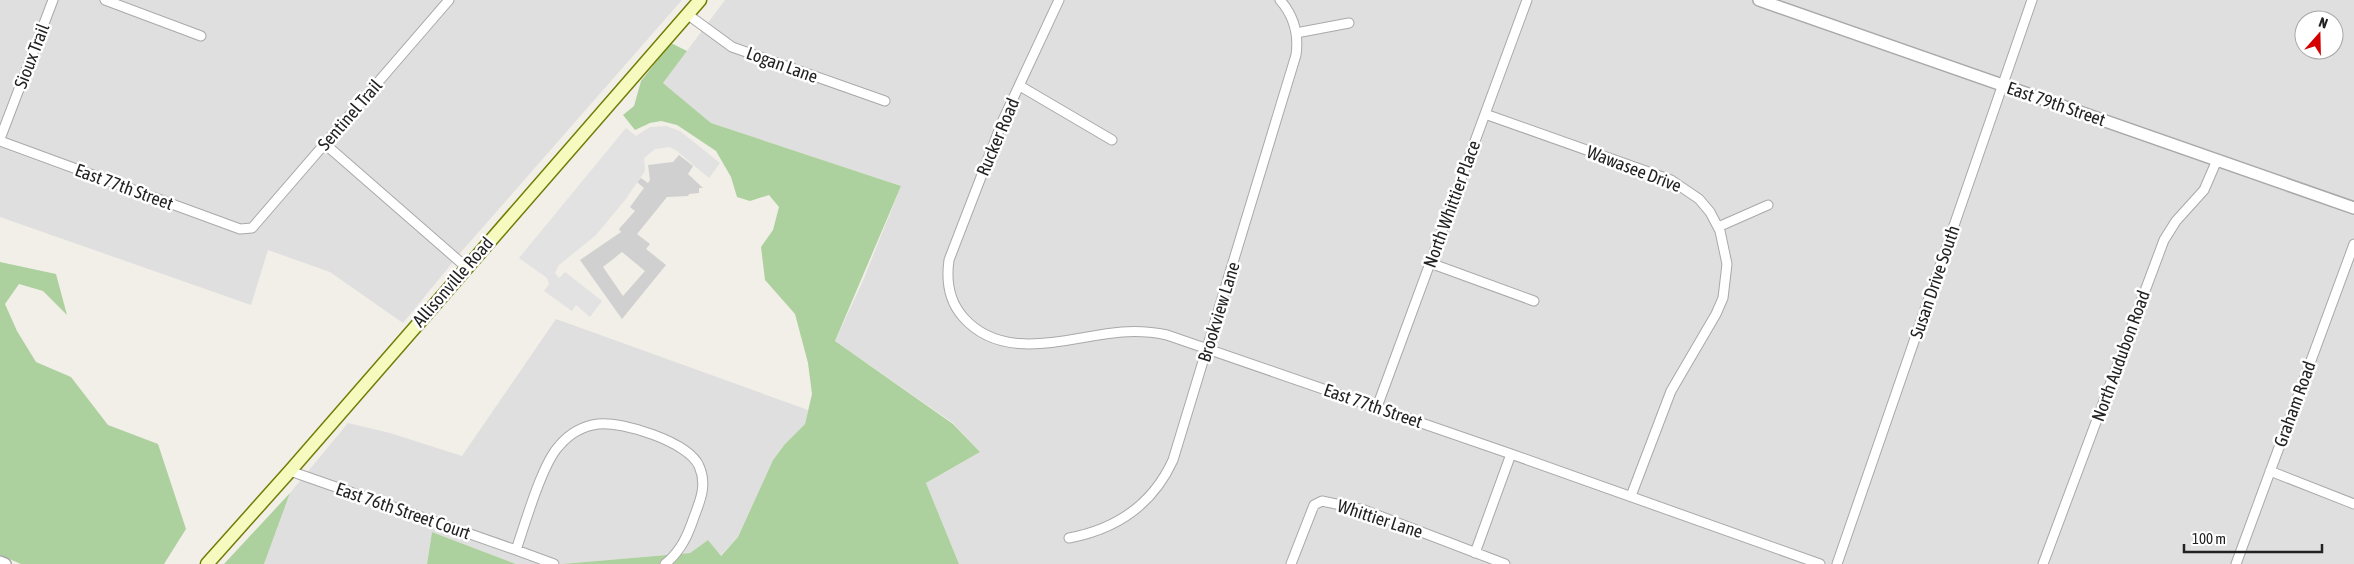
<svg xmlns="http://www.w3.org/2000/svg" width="2354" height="564" font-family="'Asap Condensed',sans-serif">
<rect width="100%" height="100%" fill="#f2efe9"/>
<!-- residential -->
<path fill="#e0dfdf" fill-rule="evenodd" d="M0 0H682L462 251 403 323 330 272 268 250 251 305 0 217Z
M725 0H2354V564H959L926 483 980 452 953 423 835 341 862 283 901 186 711 123 663 83ZM2304 20H2334V50H2304Z
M556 319 808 410 805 424 785 444 773 460 738 537 720 556 708 540 690 553 562 564H516L432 532 427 564H264L290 493 348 423 390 433 462 456Z"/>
<!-- religious -->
<path fill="#d0d0d0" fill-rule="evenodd" d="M679 155 693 166 688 174 703 188H699V193L689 194 688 196 667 197 637 234 650 244 646 249 666 265 622 319 580 260 621 232 619 229 635 211 630 207 644 188 637 182 641 178 648 183 650 180 648 165 673 162ZM622 252 645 271 623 296 603 267Z"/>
<!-- forest -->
<path fill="#add19e" d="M671 43 687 51 663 83 711 123 901 186 835 341 953 424 980 452 926 483 959 564H562L690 553 708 540 721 556 738 537 773 460 785 444 805 424 812 394 808 363 795 314 765 280 761 247 773 230 779 207 769 195 750 201 737 197 731 177 716 151 677 125 661 121 650 123 635 130 623 115 634 106 641 81Z
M0 262 56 274 67 315 43 291 19 284 5 304 17 331 36 362 71 377 108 425 158 444 186 529 164 564H21L0 555Z
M290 493 264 564H224Z
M432 532 516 564H427Z"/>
<!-- parking -->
<path fill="#e2e2e2" d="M666 126 680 131 720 163 709 178 677 151 670 147 655 149 644 158 645 171 625 200 596 235 559 265 555 273 559 278 565 272 602 301 590 317 576 305 572 311 544 291 549 284 547 278 519 258 626 128 636 136 650 127Z"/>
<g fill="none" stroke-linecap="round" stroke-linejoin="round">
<defs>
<path id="minor" d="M105 0 201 36
M1059 0 1003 120 949 260C946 281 949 301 963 317 1004 364 1071 336 1122 332 1137 331 1153 332 1167 335L1511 454 1820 564
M687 14 732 47 885 101
M1296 33 1349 23
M1020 86 1112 140
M1485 114 1671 180 1699 199 1710 212 1720 231 1727 264 1723 298 1716 314 1671 391 1631 496
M0 139 53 0
M0 141 240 229 252 228 449 0
M325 144 466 267
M1718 227 1768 205
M1430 263 1534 301
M1377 407 1527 0
M290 471 516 550
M2270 471 2354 504
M1069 538C1117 529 1153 504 1173 460L1296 55C1299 34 1294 16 1280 0
M1475 553 1511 454
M554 564 516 550C525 524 542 464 559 446 569 434 583 426 598 424 622 421 689 442 699 466 707 484 701 499 694 517 688 535 681 551 665 564
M1291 564 1314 505 1322 501 1364 510 1505 564
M1837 564 2032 0
M2043 564 2164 240 2176 221 2204 190 2217 160
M2236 564 2354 244"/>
<path id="tertiary" d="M1759 0 2354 208
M0 562 5 564"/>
<path id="secondary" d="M207 564 290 471 700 0"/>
</defs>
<!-- minor casing -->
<use href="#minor" stroke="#a9a9a9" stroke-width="11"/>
<!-- tertiary casing -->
<use href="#tertiary" stroke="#a9a9a9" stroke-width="14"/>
<!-- secondary casing -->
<use href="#secondary" stroke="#707d05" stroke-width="15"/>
<!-- minor -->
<use href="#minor" stroke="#fff" stroke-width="9"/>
<!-- tertiary -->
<use href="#tertiary" stroke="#fff" stroke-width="11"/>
<!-- secondary -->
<use href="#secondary" stroke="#f7fabf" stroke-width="12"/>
</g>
<g text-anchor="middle" stroke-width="5" stroke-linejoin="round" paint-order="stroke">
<!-- street labels -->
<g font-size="18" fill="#222" stroke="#fff">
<text transform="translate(32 56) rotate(-69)" y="6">Sioux Trail</text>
<text transform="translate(782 65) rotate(20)" y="6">Logan Lane</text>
<text transform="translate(2056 104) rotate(19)" y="6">East 79th Street</text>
<text transform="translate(350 115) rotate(-49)" y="6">Sentinel Trail</text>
<text transform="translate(998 137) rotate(-67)" y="6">Rucker Road</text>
<text transform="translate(1634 169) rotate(21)" y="6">Wawasee Drive</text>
<text transform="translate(124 187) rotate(20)" y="6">East 77th Street</text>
<text transform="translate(1452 204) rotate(-70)" y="6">North Whittier Place</text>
<text transform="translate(453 282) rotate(-49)" y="6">Allisonville Road</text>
<text transform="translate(1935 282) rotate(-71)" y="6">Susan Drive South</text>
<text transform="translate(1219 312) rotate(-73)" y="6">Brookview Lane</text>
<text transform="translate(2121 356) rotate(-70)" y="6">North Audubon Road</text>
<text transform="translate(2295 404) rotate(-70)" y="6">Graham Road</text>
<text transform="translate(1373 406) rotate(19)" y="6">East 77th Street</text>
<text transform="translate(403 511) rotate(19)" y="6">East 76th Street Court</text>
<text transform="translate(1380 519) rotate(18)" y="6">Whittier Lane</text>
</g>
</g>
<!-- north arrow -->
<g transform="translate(2319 35) rotate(20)"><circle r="24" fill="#ffffff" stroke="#a7a7a7"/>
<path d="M0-4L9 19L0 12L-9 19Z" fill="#d40000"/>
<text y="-8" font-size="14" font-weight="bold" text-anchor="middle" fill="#222222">N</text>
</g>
<!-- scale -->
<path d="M2184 544v8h138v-8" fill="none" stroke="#222222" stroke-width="2.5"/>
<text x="2192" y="544" font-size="15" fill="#222222" stroke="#ffffff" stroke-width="4" paint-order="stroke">100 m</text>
</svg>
